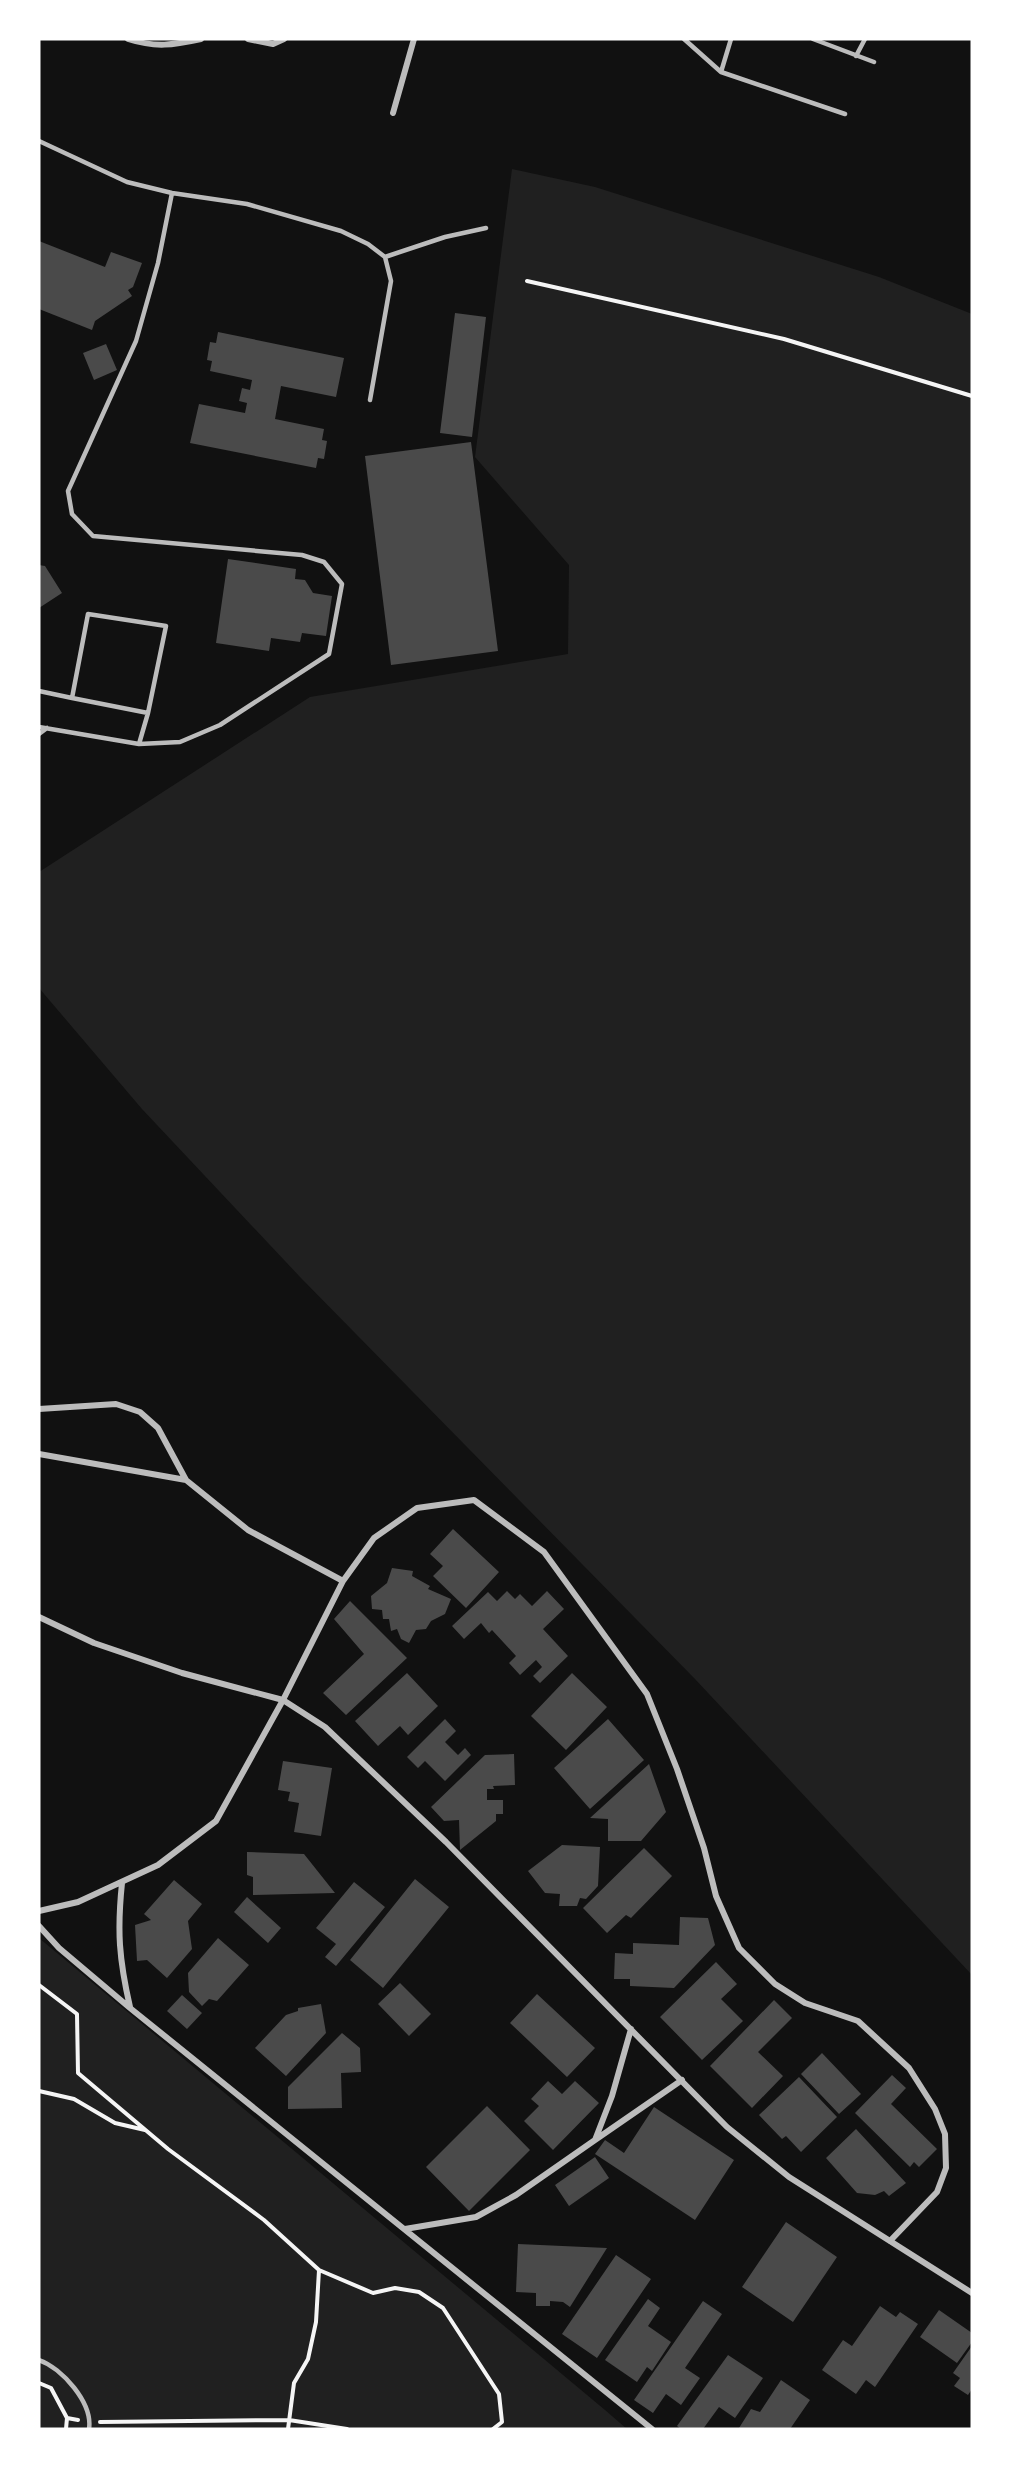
<svg xmlns="http://www.w3.org/2000/svg" width="1011" height="2468" font-family="'Roboto Condensed',sans-serif">
<rect width="100%" height="100%" fill="#111"/>
<!-- green -->
<path fill="#202020" d="M512 169 595 187 879 277 972 314V1975L695 1679 301 1278 142 1109 39 988V872L310 697 568 654 569 565 475 457Z
M39 1938 605 2410 627 2429H39Z"/>
<!-- building -->
<path fill="#4a4a4a" d="M39 241 105 267 111 252 142 263 133 287 128 290 132 296 95 321 92 330 39 309Z
M455 313 486 317 472 437 440 433Z
M218 332 344 358 336 397 281 386 275 419 324 429 322 440 327 441 324 459 318 458 316 468 190 443 199 404 245 413 247 403 239 401 242 388 250 390 252 380 210 371 212 361 207 360 210 342 216 343Z
M106 344 117 370 94 380 83 353Z
M471 442 498 651 391 665 365 456Z
M228 559 296 569 295 579 305 580 313 593 332 596 326 636 302 633 300 642 271 638 269 651 216 643Z
M39 565 45 566 62 593 39 608Z
M453 1529 499 1572 466 1608 433 1576 443 1566 430 1554Z
M392 1568 413 1571 412 1576 430 1586 428 1589 451 1599 445 1614 431 1621 426 1629 416 1630 409 1643 401 1639 397 1629 391 1631 389 1619H383L382 1610 372 1609 371 1596 387 1583Z
M507 1591 515 1599 520 1594 532 1606 547 1591 564 1609 543 1629 568 1656 540 1683 533 1676 542 1667 536 1660 520 1675 509 1663 516 1656 492 1630 489 1633 481 1623 464 1639 452 1626 488 1592 497 1601Z
M350 1601 407 1658 346 1715 323 1693 364 1654 334 1619Z
M407 1673 438 1706 408 1735 400 1726 378 1746 355 1721Z
M572 1673 607 1707 566 1750 531 1716Z
M445 1719 456 1731 445 1742 458 1755 465 1748 471 1755 445 1781 425 1761 418 1768 407 1757Z
M608 1719 644 1760 590 1809 554 1768Z
M514 1754 515 1785 493 1786 494 1789H487V1800H503V1814H496V1821L460 1850 459 1820 444 1821 431 1807 485 1755Z
M283 1761 332 1768 321 1836 294 1832 299 1803 288 1801 290 1792 278 1790Z
M649 1764 666 1812 641 1841H608V1819L590 1818Z
M562 1845 600 1847 598 1886 586 1899 580 1898 577 1906H559L560 1894 545 1893 528 1871Z
M644 1848 672 1876 631 1918 626 1915 607 1933 583 1908Z
M247 1852 304 1854 335 1893 253 1895V1877L247 1875Z
M415 1879 449 1907 383 1988 350 1960Z
M174 1880 202 1904 188 1921 192 1949 167 1978 147 1960 137 1961 135 1925 151 1920 144 1914Z
M354 1882 385 1907 336 1966 325 1957 336 1944 316 1928Z
M247 1897 281 1928 268 1943 234 1912Z
M680 1917 708 1918 715 1945 674 1988 630 1986V1979H614L615 1953 633 1954V1943L679 1945Z
M218 1938 249 1965 217 2001 209 1999 202 2006 189 1992 188 1973Z
M716 1962 737 1984 721 1999 743 2021 702 2060 660 2017Z
M400 1983 431 2014 409 2036 378 2004Z
M537 1994 595 2048 567 2077 510 2023Z
M182 1995 202 2013 187 2029 167 2011Z
M774 2000 792 2018 758 2052 783 2076 752 2108 710 2066Z
M321 2004 326 2033 286 2076 255 2048 286 2015 298 2011V2008Z
M342 2033 360 2048 361 2072 341 2073 342 2108 288 2109V2087Z
M822 2053 861 2094 839 2114 801 2074Z
M892 2075 906 2088 891 2104 937 2149 919 2167 914 2162 910 2167 855 2113Z
M799 2077 837 2117 801 2152 786 2136 782 2139 759 2115Z
M548 2081 562 2094 575 2081 599 2103 553 2150 524 2121 539 2106 531 2099Z
M487 2106 530 2150 469 2211 426 2167Z
M654 2107 734 2160 695 2220 595 2154 605 2140 624 2153Z
M856 2129 906 2183 889 2196 884 2191 875 2195 857 2193 826 2158Z
M595 2157 609 2178 569 2206 555 2185Z
M786 2222 837 2257 793 2322 742 2287Z
M518 2244 607 2248 570 2307 563 2302 550 2301V2306H536V2293L516 2292Z
M616 2255 651 2279 597 2358 562 2334Z
M648 2299 660 2308 648 2326 671 2342 652 2371 647 2367 637 2382 605 2360Z
M703 2301 722 2314 685 2368 700 2378 681 2405 666 2394 653 2413 634 2400Z
M880 2306 896 2317 900 2312 918 2324 875 2387 866 2380 856 2394 822 2370 843 2340 852 2346Z
M939 2310 972 2333V2342L957 2363 920 2337Z
M972 2346V2389L968 2395 954 2386 960 2378 953 2373Z
M728 2355 763 2378 735 2418 719 2407 703 2429H681L677 2426Z
M781 2380 810 2400 790 2429 739 2428 751 2409 760 2412Z"/>
<g fill="none" stroke-linecap="round" stroke-linejoin="round">
<!-- path -->
<path stroke="#f5f5f5" stroke-width="4" d="M527 281 784 339 972 396
M39 1985 77 2014 78 2073 168 2149 264 2220 319 2270 373 2293 395 2288 419 2292 443 2308 499 2394 502 2422 493 2429
M39 2091 74 2099 115 2123 145 2130
M39 2383 51 2388 67 2418 66 2429
M67 2418 78 2420
M100 2422 289 2420 347 2429
M288 2429 294 2383 308 2359 316 2322 319 2270"/>
<!-- service -->
<path stroke="#bcbcbc" stroke-width="4.5" d="M684 39 721 72
M731 39 721 72 845 114
M813 39 874 62
M856 56 865 39
M39 141 127 182 172 193 247 204 341 231 368 244 385 257 391 281 370 400
M385 257 445 237 486 228
M39 691 72 698 88 614 166 626 148 713 139 744
M72 698 148 713
M39 727 139 744 180 742 220 725 329 654 342 584 324 562 302 555 93 536 72 514 68 491 136 341 158 263 172 193
M39 734 47 728
M39 2360C62 2368 93 2403 89 2429"/>
<!-- minor -->
<path stroke="#bcbcbc" stroke-width="6" d="M128 39C156 48 173 45 201 39
M248 39 273 44 284 39
M393 113 414 39
M39 1409 116 1404 140 1412 158 1428 186 1480 248 1530 343 1581
M39 1454 186 1480
M39 1617 94 1643 182 1673 283 1700 325 1727 446 1842 727 2127 789 2177 972 2293
M122 1883C117 1931 119 1959 130 2007
M39 1911 78 1902 158 1865 216 1821 283 1700 343 1581 374 1538 417 1508 474 1500 544 1552 647 1694 677 1769 704 1848 716 1896 739 1948 775 1984 805 2003 858 2021 909 2068 935 2109 945 2134 946 2168 937 2192 890 2241
M39 1926 59 1948 130 2008 652 2429
M595 2140 682 2080
M405 2229 476 2217 516 2195 595 2140 612 2096 631 2029"/>
</g>
<!-- border -->
<rect width="1011" height="2468" fill="none" stroke="#ffffff" stroke-width="81"/>
</svg>
